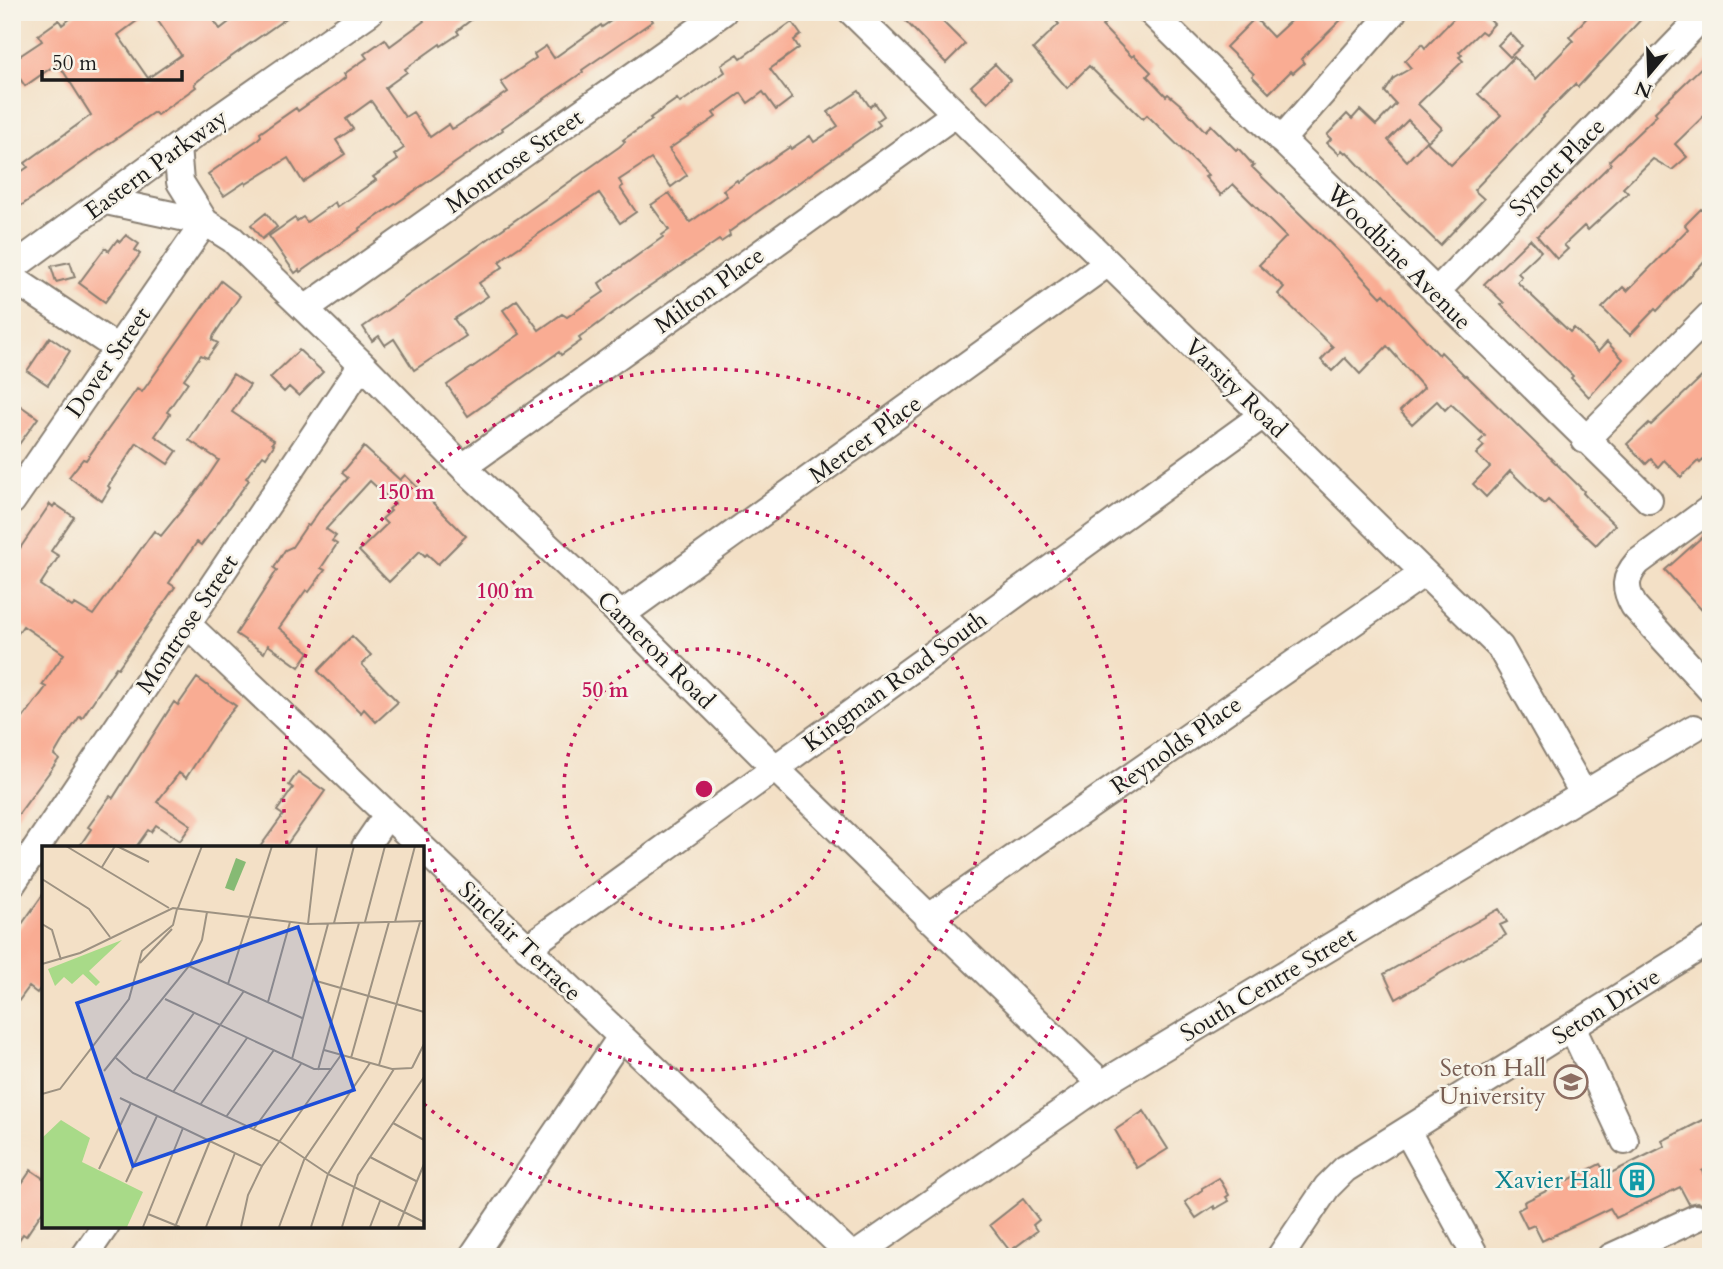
<svg xmlns="http://www.w3.org/2000/svg" width="1723" height="1269" font-family="Cardo,serif">
<rect width="100%" height="100%" fill="#f7f3e8"/>
<filter id="ink" filterUnits="userSpaceOnUse"><feTurbulence type="fractalNoise" baseFrequency=".0143" numOctaves="2"/><feDisplacementMap in="SourceGraphic" scale="14" xChannelSelector="R" yChannelSelector="G"/><feConvolveMatrix kernelMatrix="1 2 1 2 8 2 1 2 1" color-interpolation-filters="sRGB"/></filter>
<filter id="wash" filterUnits="userSpaceOnUse"><feTurbulence type="fractalNoise" baseFrequency=".00686" numOctaves="4" result="noise"/><feDisplacementMap in="SourceGraphic" scale="28" xChannelSelector="R" yChannelSelector="G"/><feGaussianBlur stdDeviation="1.57" result="paint"/><feColorMatrix in="noise" values="0 0 0 0 0 0 0 0 0 0 0 0 0 0 0 0 0 1.4 0 .05"/><feComposite in="paint" operator="in"/></filter>
<g filter="url(#wash)">
<rect width="100%" height="100%" fill="#f3e0c6"/>
<g id="blocks">
<!-- building -->
<path fill="#f9ac93" d="M79 12H149L118 35 148 78 181 55 152 12H208L220 29 242 12H295L204 76 194 84 196 87 157 115 154 112 12 212V178L28 167 25 163 91 115 58 63 25 86 12 67V61L42 41 38 35 59 20 62 25Z
M418 12H481L457 31 459 34 441 46 440 44 405 69 407 72 385 88 405 117 413 112 430 137 449 124 452 129 456 127 508 92 501 82 536 58 534 54 546 46 554 58 601 25 602 27 624 12H647L653 21 582 70 583 72 502 128 503 130 359 229 360 230 300 272 299 270 295 273 269 236 295 218 297 221 303 217 307 222 335 202 337 207 376 180 373 177 398 160 394 155 404 148 371 101 346 119 353 129 336 140 345 154 303 182 288 158 246 184 245 182 224 196 208 174 256 141 261 136 260 133 296 108 298 111 341 81 346 77 344 74 367 58 364 54 385 39 390 46 424 21Z
M897 12H951L942 21 965 44 946 63Z
M1048 12H1092L1104 24 1102 26 1132 57 1134 55 1151 72 1147 76 1166 96 1168 94 1181 105 1205 131 1211 125 1236 150 1238 148 1254 166 1252 167 1337 250 1381 297 1384 294 1439 355 1441 352 1465 376 1466 375 1584 491 1583 493 1593 504 1615 525 1596 545 1548 500 1544 504 1510 471 1486 497 1473 484 1490 467 1476 454 1484 446 1479 442 1485 436 1451 404 1445 410 1437 401 1412 424 1400 411 1424 388 1387 346 1360 374 1345 358 1332 371 1321 360 1333 347 1278 294 1284 287 1259 265 1286 237 1233 184 1221 195 1205 177 1208 175 1147 115 1143 119 1089 66 1067 88 1033 49 1059 24Z
M1300 12H1349L1301 59 1304 63 1293 73 1291 71 1269 93 1252 76 1254 74 1226 47 1255 18 1273 37Z
M1460 12H1482L1494 24 1485 34 1481 31 1459 52 1462 55 1459 57 1463 61 1418 104 1442 128 1428 141 1408 120 1388 140 1407 161 1426 141 1451 165 1501 115 1478 94 1514 57 1536 79 1573 41 1569 37 1592 12H1648L1578 87 1575 84 1543 116 1544 117 1474 190 1484 199 1440 245 1371 178 1347 152 1345 153 1342 150 1339 154 1327 143 1331 139 1327 135 1347 114 1352 119 1360 110 1376 125 1396 104 1385 92 1394 78 1411 68 1405 61 1422 44 1425 48Z
M792 22 801 35 794 40 799 48 770 69 792 98 776 110 763 92 748 103 741 93 713 113 716 117 669 149 687 175 671 187 651 159 619 180 623 186 620 188 636 212 620 223 599 193 506 256 499 262 503 267 479 283 488 296 454 319 466 336 414 370 394 339 385 345 379 336 372 341 363 327 619 147 625 142 623 140 652 120 650 118 677 99 680 103 725 72 721 65 738 54 741 58Z
M1510 33 1522 46 1510 57 1498 45Z
M1711 58V109L1675 144 1687 157 1672 170 1653 159 1623 188 1628 193 1588 230 1584 226 1564 245 1568 249 1557 259 1537 236 1611 164 1609 161 1657 115 1655 112Z
M995 64 1010 80 988 102 971 86Z
M859 91 870 107 875 103 884 116 877 121 880 125 729 232 730 236 721 242 719 240 636 296 579 338 581 341 561 355 559 352 468 416 447 385 520 334 503 310 517 300 539 330 562 314 567 317 604 292 599 283 663 237 662 235 669 230 651 205 669 193 690 222 727 196 723 190 737 180 738 182 790 147 791 149 810 136 814 142 838 126 828 112Z
M1701 209 1711 219V254L1657 311 1655 309 1630 335 1602 308 1623 287 1627 291 1688 229 1685 225Z
M266 213 277 227 262 239 251 225Z
M126 235 139 244 135 250 140 254 105 302 79 283 105 248 109 251 117 240 120 242Z
M1530 239 1541 251 1518 273 1522 277 1517 282 1570 332 1574 328 1598 352 1607 342 1623 359 1589 397 1571 378 1573 376 1501 305 1504 303 1484 284Z
M70 262 75 277 56 282 51 266Z
M221 281 240 296 214 335 212 340 218 343 207 358 201 355 184 379 188 382 167 412 170 414 155 436 177 451 168 464 137 443 108 486 110 488 102 501 69 477 83 459 86 460 137 389 142 392Z
M50 337 70 351 48 385 27 371Z
M299 350 323 372 299 396 289 387 284 392 270 378Z
M1711 368V453L1700 463 1698 461 1681 477 1664 460 1658 467 1651 459 1646 464 1627 444 1649 423 1651 425Z
M233 374 250 385 232 412 274 440 272 443 274 445 266 457 263 455 246 478 249 480 215 527 201 545 197 542 169 583 175 587 118 668 116 667 82 718 80 716 61 743 54 755 59 759 12 823V716L20 722 46 687 42 685 64 654 23 626 12 642V560L50 504 53 507 55 504 74 517 51 551 59 556 40 585 72 607 75 604 93 615 154 531 161 536 203 484 219 460 189 440Z
M12 400 38 418 12 454Z
M364 447 400 480 405 475 466 536 438 564 427 554 425 556 420 551 389 582 359 551 387 524 382 519 391 511 389 509 395 504 370 481 326 529 336 536 332 541 337 544 321 568 325 570 309 592 306 590 279 628 309 652 299 667 268 645 264 653 236 634 277 570 274 568 285 550 292 547 307 525 309 526 322 507 348 478 342 473Z
M1711 529V620L1665 570Z
M352 636 371 655 362 665 398 702 376 722 364 709 361 713 318 671Z
M197 678 236 706 221 724 186 778 179 773 157 802 191 825 180 841 156 825 151 832 148 830 136 847H79L91 829 88 827 110 796 113 798 174 702 178 705Z
M298 772 325 791 285 847H260L283 815 277 811 293 788 289 785Z
M44 893V983L37 993 29 987 12 1010V938Z
M1499 909 1507 922 1500 925 1506 935 1396 999 1384 974Z
M1144 1111 1168 1149 1137 1168 1115 1130Z
M1711 1116V1166L1702 1171 1711 1189V1213L1704 1205 1697 1202 1689 1204 1680 1187 1616 1218 1610 1208 1542 1241 1534 1225 1527 1228 1518 1210 1525 1206 1524 1202 1600 1164 1607 1175 1665 1146 1662 1141Z
M31 1170 44 1179V1209L26 1236 23 1234 12 1250V1198Z
M1219 1178 1229 1195 1226 1197 1229 1201 1215 1209 1214 1206 1196 1218 1185 1202 1202 1190V1188Z
M1023 1199 1039 1220 1033 1225 1037 1231 1010 1251 990 1225Z"/>
</g>
</g>
<g filter="url(#ink)">
<use href="#blocks" fill-opacity="0" stroke="#887e71" stroke-width="2"/>
<g fill="none" stroke-linecap="round" stroke-linejoin="round">
<defs>
<path id="minor" d="M852 12 1500 647 1583 793
M1151 12 1649 500
M1281 140 1393 12
M177 147 180 182 205 222
M106 201 205 222 232 239 362 364 463 467 621 615 775 768 1102 1084
M12 268 177 147 370 12
M12 278 117 348
M1436 292 1707 12
M305 309 723 12
M1585 440 1711 314
M463 467 955 114
M12 501 205 222
M1711 508 1638 562C1624 578 1624 588 1634 606L1711 690
M621 615 1108 263
M187 624 853 1257
M365 847 387 815
M12 884 362 364
M928 918 1424 573
M527 948 1263 415
M1572 1027 1625 1141
M1407 1131 1476 1257
M84 1257 106 1225
M472 1257 621 1037
M853 1257 1102 1084 1694 728
M1280 1257 1327 1187 1345 1169 1711 940
M1611 1257 1696 1218"/>
</defs>
<!-- minor casing -->
<use href="#minor" stroke="#887e71" stroke-width="30"/>
<!-- minor -->
<use href="#minor" stroke="#fff" stroke-width="26"/>
</g>
</g>
<!-- distance rings -->
<g fill="none" stroke="#c2185b" stroke-width="3.5" stroke-dasharray="3.5 7">
<circle cx="704" cy="789" r="140"/>
<circle cx="704" cy="789" r="281"/>
<path d="M287 844A421 421 0 1 1 422 1102"/>
</g>
<!-- icons -->
<defs>
<symbol id="university-ring" viewBox="-11 -11 22 22"><circle r="9.5" fill="#f7f3e8" stroke="#8d6e63" stroke-width="1.5"/><path d="M0-5L7-2L0 1L-7-2ZM-4 1L0 2.5L4 1V4Q0 6-4 4Z" fill="#8d6e63"/></symbol>
<symbol id="building-ring" viewBox="-11 -11 22 22"><circle r="9.5" fill="#f7f3e8" stroke="#0f9aa8" stroke-width="1.5"/><path d="M-4-6H4V6H1V3H-1V6H-4ZM-2.5-4.3h1.7v1.8h-1.7ZM.8-4.3h1.7v1.8H.8ZM-2.5-1h1.7V.8h-1.7ZM.8-1h1.7V.8H.8Z" fill="#0f9aa8"/></symbol>
</defs>
<g fill-rule="evenodd">
<use href="#university-ring" x="1552" y="1063" width="38" height="38"/>
<use href="#building-ring" x="1618" y="1161" width="38" height="38"/>
</g>
<g text-anchor="middle" stroke-width="5" stroke-linejoin="round" paint-order="stroke">
<!-- street labels -->
<g font-size="24" fill="#1c1c1c" stroke="#f7f3e8">
<text transform="translate(514 161) rotate(-35)" y="8">Montrose Street</text>
<text transform="translate(156 164) rotate(-36)" y="8">Eastern Parkway</text>
<text transform="translate(1557 167) rotate(-46)" y="8">Synott Place</text>
<text transform="translate(1399 257) rotate(45)" y="8">Woodbine Avenue</text>
<text transform="translate(709 290) rotate(-36)" y="8">Milton Place</text>
<text transform="translate(108 362) rotate(-55)" y="8">Dover Street</text>
<text transform="translate(1236 388) rotate(44)" y="8">Varsity Road</text>
<text transform="translate(865 439) rotate(-36)" y="8">Mercer Place</text>
<text transform="translate(187 624) rotate(-56)" y="8">Montrose Street</text>
<text transform="translate(656 650) rotate(45)" y="8">Cameron Road</text>
<text transform="translate(895 681) rotate(-36)" y="8">Kingman Road South</text>
<text transform="translate(1176 745) rotate(-35)" y="8">Reynolds Place</text>
<text transform="translate(520 941) rotate(44)" y="8">Sinclair Terrace</text>
<text transform="translate(1268 984) rotate(-31)" y="8">South Centre Street</text>
<text transform="translate(1606 1006) rotate(-32)" y="8">Seton Drive</text>
</g>
<!-- education labels -->
<g font-size="24" fill="#785e54" stroke="#f7f3e8" text-anchor="end">
<text x="1546" y="1076">Seton Hall<tspan x="1546" dy="28">University</tspan></text>
</g>
<!-- culture labels -->
<g font-size="24" fill="#0d838f" stroke="#f7f3e8" text-anchor="end">
<text x="1612" y="1188">Xavier Hall</text>
</g>
</g>
<!-- overview -->
<g transform="translate(42 846)">
<rect width="382" height="382" fill="#f3e0c6"/>
<path d="M80 94 47 125 58 136 54 140 41 128 30 138 22 131 13 140 6 123Z" fill="#a8da88"/>
<path d="M194 12 204 16 192 45 183 42Z" fill="#86ba74"/>
<path d="M19 274 48 292 40 316 101 346 85 381H0V292Z" fill="#a8da88"/>
<path fill="none" stroke="#9d9282" stroke-width="2" d="M24 0 127 62M75 0 107 16M60 21 73 0M0 33 47 63 68 91M136 62 160 0M323 76 343 0M353 76 373 0M292 77 312 0M0 78 10 84 19 114M266 78 275 0M98 117 130 83M0 118 38 107 131 62 266 78 382 75M147 120 260 172M271 134 382 166M186 138 230 0M123 153 272 223H290M226 156 248 76M282 204 350 223 370 222M74 212 91 227 237 295 286 328 382 376M309 212 347 76M250 213 286 78M337 219 378 76M370 222 382 198M276 224 317 77M62 225 147 120 160 94 165 66M104 233 152 167M131 246 202 145M0 248 18 243 87 153 100 105 131 79 135 63M78 252 220 320M158 259 205 192M184 271 232 204M351 277 382 294M211 284 259 218M328 311 374 335M57 323 89 257M84 336 115 270M106 368 138 381M101 381 141 282M133 381 168 295M164 381 193 307M199 381 206 349 220 320 299 209M237 381 262 314 328 217M269 381 286 328 352 223M300 381 316 329 382 231M328 381 338 355M356 381 382 318"/>
<path fill="#1d4ed8" fill-opacity="0.15" stroke="#1d4ed8" stroke-width="3.5" d="M256 81 312 244 91 320 35 157Z"/>
<rect width="382" height="382" fill="none" stroke="#1c1c1c" stroke-width="3.5"/>
</g>
<circle cx="704" cy="789" r="10" fill="#c2185b" stroke="#f7f3e8" stroke-width="3.5"/>
<g font-size="21" text-anchor="middle" font-weight="bold" fill="#c2185b" stroke="#f7f3e8" stroke-width="5" stroke-linejoin="round" paint-order="stroke">
<text x="406" y="499">150 m</text>
<text x="505" y="598">100 m</text>
<text x="605" y="697">50 m</text>
</g>
<!-- margin -->
<rect width="1723" height="1269" fill="none" stroke="#f7f3e8" stroke-width="42"/>
<!-- north arrow -->
<g transform="translate(1649 74) rotate(199)" stroke="#f7f3e8" stroke-width="5" paint-order="stroke">
<path d="M0-5L12 26L0 18L-12 26Z" fill="#1c1c1c"/>
<text y="-10" font-size="19" font-weight="bold" text-anchor="middle" fill="#1c1c1c">N</text>
</g>
<!-- scale -->
<path d="M42 70v10h140v-10" fill="none" stroke="#1c1c1c" stroke-width="3.5"/>
<text x="52" y="70" font-size="21" fill="#1c1c1c" stroke="#f7f3e8" stroke-width="5" paint-order="stroke">50 m</text>
</svg>
